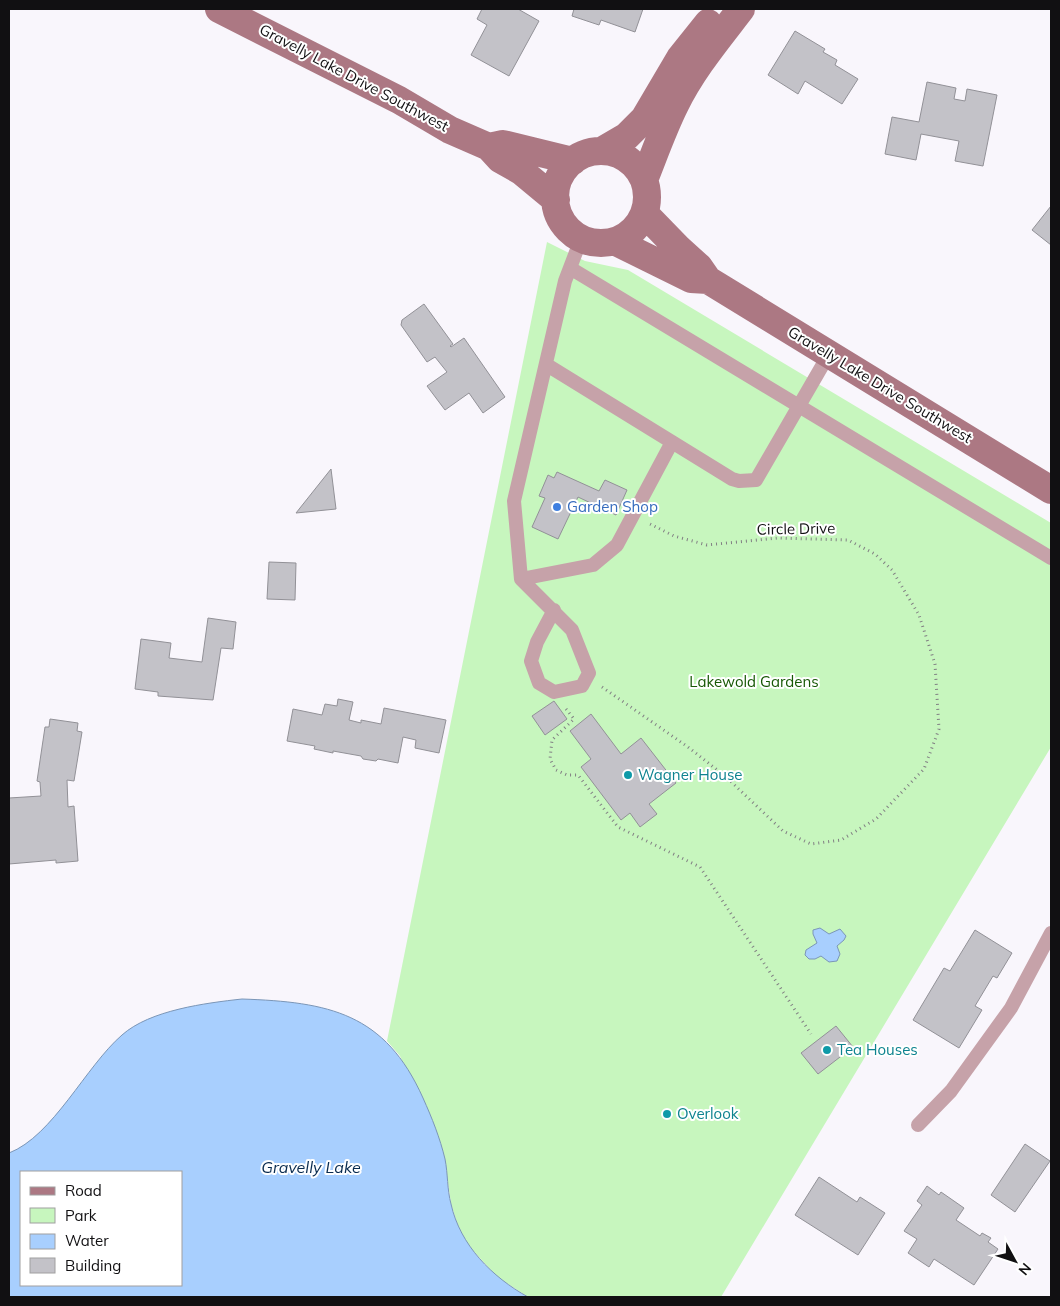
<svg xmlns="http://www.w3.org/2000/svg" width="1060" height="1306" font-family="Mulish,sans-serif">
<rect width="100%" height="100%" fill="#f9f6fc"/>
<!-- green -->
<path fill="#c7f6be" d="M547 242 585 261 628 270 1051 523V747L721 1297H528L497 1277 467 1244 457 1223 451 1204 445 1161 400 1056 387 1041Z"/>
<!-- water -->
<path fill="#a8cffe" stroke="#7b96b7" fill-rule="evenodd" d="M820 928 829 934 840 929 846 936 844 940 837 946 840 954 837 961 829 962 821 956 815 959H809L805 955 806 950 817 943 813 934V930Z
M242 999C329 1002 385 1013 423 1098 432 1118 440 1138 445 1159 448 1174 447 1189 451 1204 460 1245 492 1277 528 1297H9V1153C53 1136 86 1066 122 1035 150 1010 206 1003 242 999ZM21 1172H181V1285H21Z"/>
<!-- building -->
<path fill="#c3c2c8" stroke="#929197" d="M482 9H518L539 21 509 76 471 55 487 25 477 19Z
M574 9H643L635 32 601 20 599 25 572 16Z
M795 31 825 49 823 52 837 60 835 65 858 79 842 104 805 81 798 94 768 75Z
M927 82 956 88 954 99 965 101 967 89 997 95 983 166 955 161 959 141 921 134 916 160 885 154 892 117 919 122Z
M1051 206V245L1032 230Z
M424 304 453 344 450 346 451 347 464 338 505 397 483 413 469 393 445 410 427 386 447 372 435 357 427 362 401 325 402 320Z
M331 469 336 509 296 513Z
M557 472 599 491 605 480 627 490 616 515 578 497 558 539 532 527 545 498 539 496 548 475 554 478Z
M269 562 296 563 295 600 267 599Z
M208 618 236 622 233 649 221 648 213 700 158 696V692L135 689 141 639 171 643 169 658 202 662Z
M338 699 353 702 349 720 361 723V720L381 724 384 708 446 720 439 753 415 748 416 740 403 737 398 763 378 759 376 761 363 759 361 756 333 751V753L314 749 315 746 287 741 293 709 322 715 325 704 337 706Z
M554 701 567 719 545 735 532 716Z
M591 714 621 754 641 738 676 783 649 804 657 814 640 827 630 813 621 820 581 767 591 759 570 731Z
M50 719 78 723 77 731 82 732 74 781 67 780 68 807 74 806 78 861 56 863V860L9 864V798L41 796 40 782 37 781 45 727H49Z
M975 930 1012 953 997 978 993 976 975 1006 982 1010 959 1048 913 1020 944 968 950 971Z
M836 1026 853 1047 818 1074 801 1053Z
M1025 1144 1050 1161 1015 1212 991 1195Z
M819 1177 857 1202 860 1197 885 1213 858 1255 795 1215Z
M927 1186 939 1195 941 1192 964 1208 956 1220 980 1236 982 1233 991 1238 988 1242 998 1249 974 1285 934 1259 929 1267 908 1253 917 1239 904 1231 922 1205 917 1201Z"/>
<g fill="none" stroke-linecap="round" stroke-linejoin="round">
<!-- path -->
<path stroke="#817f83" stroke-width="3" stroke-dasharray="1 4" stroke-linecap="butt" d="M602 687 688 747 725 776 783 831 811 844 841 840 876 819 924 769 939 729 935 664 919 615 892 570 875 554 848 540 778 538 707 545 674 536 648 523
M566 709 574 719 552 740 550 759 556 770 567 775H578L618 827 700 867 811 1034"/>
<!-- lane -->
<path stroke="#c6a2a9" stroke-width="14" d="M570 268 1051 558
M547 365 732 479 739 481 756 480 829 354
M521 579 593 565 617 545 672 442
M554 610 537 642 531 661 539 683 554 692 582 686 589 673 572 630 521 579 514 501 565 281 581 239
M918 1125 951 1091 1011 1008 1051 933"/>
<!-- secondary -->
<path stroke="#ac7883" stroke-width="28" d="M219 9 399 100 450 130 489 147 500 159 521 171 556 200
M489 147 503 144 573 161
M603 150 627 136 644 119 680 58 708 23
M555 197a46 46 0 1 1 92 0a46 46 0 1 1-92 0Z
M644 180C654 155 663 129 675 105 692 70 718 39 741 9
M644 213 679 249 699 267 708 280 1051 490
M616 242 691 279 708 280"/>
</g>
<!-- markers -->
<circle fill="#3f7fe0" stroke="#fff" stroke-width="2" cx="557" cy="507" r="5"/>
<g fill="#0f9aa8" stroke="#fff" stroke-width="2">
<circle cx="628" cy="775" r="5"/>
<circle cx="827" cy="1050" r="5"/>
<circle cx="667" cy="1114" r="5"/>
</g>
<g text-anchor="middle" stroke-width="4" stroke-linejoin="round" paint-order="stroke">
<!-- street labels -->
<g font-size="15" fill="#111012" stroke="#fff">
<text transform="translate(354 78) rotate(28)" y="5">Gravelly Lake Drive Southwest</text>
<text transform="translate(880 385) rotate(31)" y="5">Gravelly Lake Drive Southwest</text>
<text transform="translate(796 529) rotate(-1)" y="5">Circle Drive</text>
</g>
<!-- shop labels -->
<g font-size="15" fill="#366cbe" stroke="#fff" text-anchor="start">
<text x="567" y="512">Garden Shop</text>
</g>
<!-- park labels -->
<g font-size="15" fill="#175805" stroke="#fff">
<text x="754" y="687">Lakewold Gardens</text>
</g>
<!-- culture labels -->
<g font-size="15" fill="#0d838f" stroke="#fff" text-anchor="start">
<text x="638" y="780">Wagner House</text>
<text x="837" y="1055">Tea Houses</text>
<text x="677" y="1119">Overlook</text>
</g>
<!-- water labels -->
<g font-size="16" font-style="italic" fill="#092b4f" stroke="#fff">
<text x="311" y="1173">Gravelly Lake</text>
</g>
</g>
<!-- border -->
<rect width="1060" height="1306" fill="none" stroke="#111012" stroke-width="20"/>
<!-- legend -->
<rect x="20" y="1171" width="162" height="115" fill="#ffffff" stroke="#a09fa0"/>
<rect x="30" y="1187" width="25" height="8" fill="#ac7883" stroke="#a09fa0"/>
<text x="65" y="1196" font-size="15" fill="#111012">Road</text>
<rect x="30" y="1208" width="25" height="15" fill="#c7f6be" stroke="#a09fa0"/>
<text x="65" y="1221" font-size="15" fill="#111012">Park</text>
<rect x="30" y="1234" width="25" height="15" fill="#a8cffe" stroke="#a09fa0"/>
<text x="65" y="1246" font-size="15" fill="#111012">Water</text>
<rect x="30" y="1258" width="25" height="15" fill="#c3c2c8" stroke="#a09fa0"/>
<text x="65" y="1271" font-size="15" fill="#111012">Building</text>
<!-- north arrow -->
<g transform="translate(1015 1261) rotate(130)" stroke="#ffffff" stroke-width="4" paint-order="stroke">
<path d="M0-4L9 19L0 12L-9 19Z" fill="#111012"/>
<text y="-8" font-size="14" font-weight="bold" text-anchor="middle" fill="#111012">N</text>
</g>
</svg>
